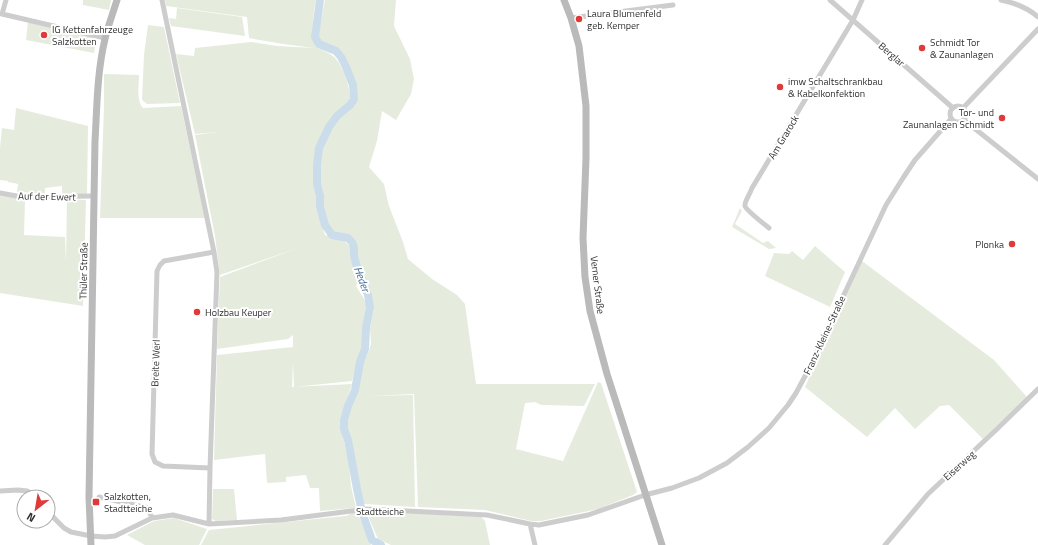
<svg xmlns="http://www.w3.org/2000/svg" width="1038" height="545" font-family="'Titillium Web',sans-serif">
<rect width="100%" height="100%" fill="#fff"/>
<!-- green -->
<path fill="#e5ecde" d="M83 0H111L109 10 83 5Z
M165 0H316C314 7 311 35 313 40 317 51 327 50 334 57 342 64 350 86 350 97 349 101 346 104 343 107L348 104 351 107C353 105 355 102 356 99 358 84 349 61 338 50 334 45 326 43 321 42L318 37 325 0H396L394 26 410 59 414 79 411 94 396 120 382 111 377 141 369 167 384 184 389 206 403 242 408 259 432 279 457 295 465 304 476 384H595L584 406 541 405 535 402 525 403 516 449 563 461 598 382 601 383 637 492 633 495 598 509 541 521H531L485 510 418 507 414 394 368 396 413 395 415 507 364 504 359 488 346 420 350 406 357 392 363 363 369 351 371 343 370 329 374 309 370 292 359 264 357 244 354 238C348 236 337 235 333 231 321 222 324 197 321 184L316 208 325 235 343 240 350 246 353 262 358 282 356 286 364 299 367 307 364 326 363 346 356 366 352 381 294 387 293 362 292 387 352 384 345 405 340 422 349 465 351 486 356 508 320 511 319 488H310L306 475 286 477V482L267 483 265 454 214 460 217 355 293 347V335L288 339 217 349 220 277 298 248 220 275 215 236 195 135 217 132 195 134 176 54 194 56 195 48 251 42 277 46 314 48 283 44 249 38 247 17 166 6Z
M177 8 242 17 245 36 171 26 169 18 176 19Z
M28 22 94 37 96 39 94 53 26 40Z
M148 25 164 27 180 103 147 104 143 101 142 99 144 55Z
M104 74 139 75C139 86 136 99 143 108L181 106 205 218H100L104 107Z
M16 108 88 126 87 194H62V186L45 188V194L17 192 18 184 8 182V181L0 180V148L2 128 14 130Z
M0 195 25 200 24 235 65 237 66 263 67 199 86 200 83 306 0 293Z
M740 208 742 211 735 224 763 243 768 241 776 248 769 249 732 227Z
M815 246 845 272 830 307 765 276 774 253 789 254 792 251 803 260Z
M862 261 994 360 1027 397 983 439 949 405 940 406 915 429 895 408 867 437 805 387Z
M213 489H234L237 520 216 521 212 519Z
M366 511 481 517 485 521 490 545H391L378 539Z
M357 512 371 545H201L209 530 345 516 349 515V514Z
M174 518 207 529 199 545H145L127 535 154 521Z"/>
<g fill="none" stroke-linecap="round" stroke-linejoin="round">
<!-- river -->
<path stroke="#cbddeb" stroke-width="8" d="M320 0 315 37 319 44 336 51 341 57 346 67 353 85 354 99 350 105 337 116 329 127 319 148 317 165V184L320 196V207L325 225 332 235 348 238 352 242 354 247V255L356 264 368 295 370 308 366 328 365 349 360 362 355 390 348 406 344 420V429L348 440 357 489 362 512 372 540 381 545"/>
<!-- street -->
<path stroke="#cdcdcd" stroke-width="5" d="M6 0 2 14 105 38
M162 0 214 252 217 272 210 468 209 524
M830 0 953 108
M1001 0C1015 3 1027 7 1038 17
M571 18 673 5
M950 114a8 8 0 1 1 16 0a8 8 0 1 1-16 0Z
M963 108 1038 29
M964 120 1038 179
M0 193 22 197 94 196
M769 228C764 224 746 210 745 206 744 202 751 192 752 188L853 20 862 0
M210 468 163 466 155 462 152 454 157 271 160 265 164 261 214 252
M0 491 18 490 27 491 37 497
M99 497 148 508 152 518
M48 511 56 520 64 528 71 532 91 536 105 537 115 536 152 518 173 515 209 524 281 520 367 509 487 515 530 524 539 525 588 515 645 495 672 488 699 478 727 463 748 447 769 428 788 405 796 393 811 365 886 205 903 178 915 160 951 119
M530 524 535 545
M885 545 928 494 997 429 1038 389"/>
<!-- secondary -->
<path stroke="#bababa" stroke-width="7" d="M564 0 571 18 579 46 586 106V158L583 238 585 277 590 311 607 374 662 545
M91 545 89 497 95 141C97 107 97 72 105 39 108 26 113 13 117 0"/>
</g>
<!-- markers -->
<g fill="#e0393a" stroke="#fff" stroke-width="1.5">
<circle cx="579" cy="19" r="4"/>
<circle cx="44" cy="35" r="4"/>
<circle cx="922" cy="48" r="4"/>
<circle cx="780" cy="87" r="4"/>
<circle cx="1002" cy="118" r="4"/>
<circle cx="1012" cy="244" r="4"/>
<circle cx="197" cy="312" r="4"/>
<rect x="92" y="498" width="8" height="8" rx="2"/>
</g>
<g text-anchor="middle" stroke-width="4" stroke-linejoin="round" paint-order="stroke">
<!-- poi labels -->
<g font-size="10" fill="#303030" stroke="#fff" text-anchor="start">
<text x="587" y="17">Laura Blumenfeld<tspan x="587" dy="12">geb. Kemper</tspan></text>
<text x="52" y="33">IG Kettenfahrzeuge<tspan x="52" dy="12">Salzkotten</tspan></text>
<text x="930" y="46">Schmidt Tor<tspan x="930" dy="12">&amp; Zaunanlagen</tspan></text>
<text x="788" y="85">imw Schaltschrankbau<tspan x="788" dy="12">&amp; Kabelkonfektion</tspan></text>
<text x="994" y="116" text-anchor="end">Tor- und<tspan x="994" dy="12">Zaunanlagen Schmidt</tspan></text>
<text x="1004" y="248" text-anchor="end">Plonka</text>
<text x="205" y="316">Holzbau Keuper</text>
<text x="104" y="500">Salzkotten,<tspan x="104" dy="12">Stadtteiche</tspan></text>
</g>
<!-- street labels -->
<g font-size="10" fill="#303030" stroke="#fff">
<text transform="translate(892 54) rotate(41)" y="4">Berglar</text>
<text transform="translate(783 137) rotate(-59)" y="4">Am Grarock</text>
<text transform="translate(47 196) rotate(1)" y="4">Auf der Ewert</text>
<text transform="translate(83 271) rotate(-89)" y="4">Thüler Straße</text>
<text transform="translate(598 285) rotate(83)" y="4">Verner Straße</text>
<text transform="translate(824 335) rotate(-65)" y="4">Franz-Kleine-Straße</text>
<text transform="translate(155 363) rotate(-88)" y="4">Breite Werl</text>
<text transform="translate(959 465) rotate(-42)" y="4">Eiserweg</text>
<text x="380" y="515">Stadtteiche</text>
</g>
<!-- water labels -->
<g font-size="11" font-style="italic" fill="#406c90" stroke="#fff">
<text transform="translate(362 279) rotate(70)" y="4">Heder</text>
</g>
</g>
<!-- north arrow -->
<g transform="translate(36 509) rotate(211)"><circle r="19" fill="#ffffff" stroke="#acacac"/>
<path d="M0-3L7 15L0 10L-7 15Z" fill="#e0393a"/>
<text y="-6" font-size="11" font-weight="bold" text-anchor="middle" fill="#303030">N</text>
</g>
</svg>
